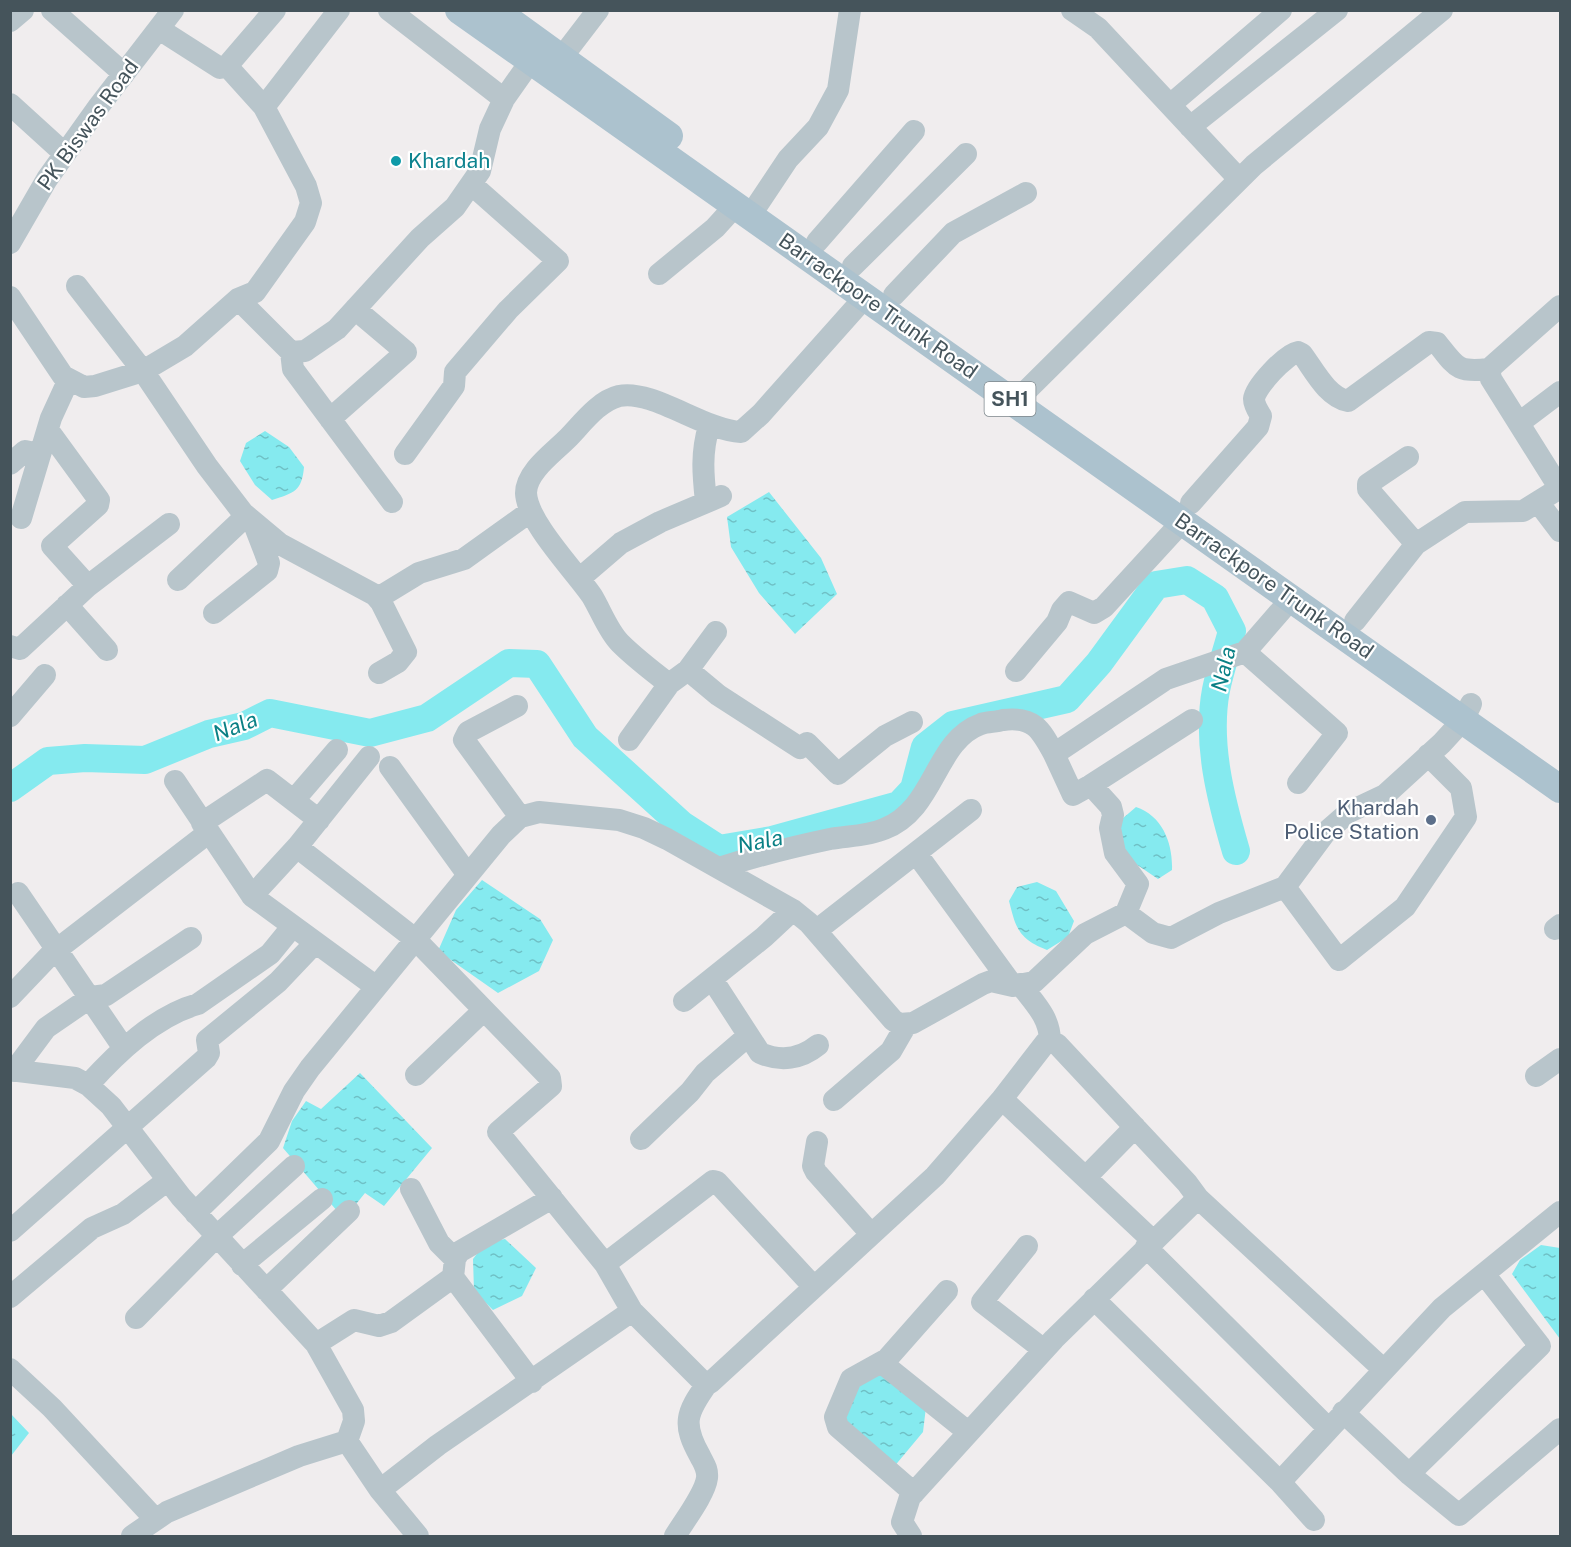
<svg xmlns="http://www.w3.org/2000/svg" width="1571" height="1547" font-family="'Public Sans',sans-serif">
<defs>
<pattern id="water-ripples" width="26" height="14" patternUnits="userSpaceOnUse" patternTransform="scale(1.5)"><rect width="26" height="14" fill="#85eaef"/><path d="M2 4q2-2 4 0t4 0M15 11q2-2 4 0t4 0" fill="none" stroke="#6fc0c5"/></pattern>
</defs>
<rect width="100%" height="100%" fill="#f0edee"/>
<!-- water -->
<path fill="url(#water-ripples)" d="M265 431 289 447 304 467C302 491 294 493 272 500L255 485 240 461 246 443Z
M769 492 821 558 837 594 795 634 759 593 731 547 727 517Z
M1136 807C1163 816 1173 844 1172 870L1158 879 1133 862 1116 843 1122 819Z
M482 880 540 919 553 940 539 971 498 993 438 951 456 910Z
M1037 882 1056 891 1074 921 1068 937 1047 950C1019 939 1016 929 1009 901L1017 887Z
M360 1073 432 1148 384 1206 365 1193 344 1219 283 1148 292 1121 306 1101 321 1109Z
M505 1239 536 1268 522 1296 493 1310 474 1291 473 1259 485 1243Z
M1541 1245 1560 1248V1339L1512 1274 1520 1260Z
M881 1371 926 1407 923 1432 893 1468 840 1418 852 1384Z
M11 1414 29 1433 11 1456Z"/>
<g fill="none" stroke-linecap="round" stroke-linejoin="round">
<!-- river -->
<path stroke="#85eaef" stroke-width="28" d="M10 788 48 761 85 758 145 760 209 734 244 726 270 713 370 733 427 718 509 663 537 664 585 737 682 825 719 849 772 840 899 805 914 789 925 747 953 725 1067 699 1099 663 1156 585 1187 580 1215 598 1232 631C1227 650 1220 670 1216 690 1206 743 1221 800 1236 851"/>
<!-- minor -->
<path stroke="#b8c5cb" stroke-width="22" d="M52 10 124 74
M389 10 504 99
M1072 10 1098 28 1239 179
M10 21 23 10
M159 29 220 68 227 66 275 10
M562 57 598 10
M10 104 65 154
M1170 105 1281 10
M264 107 339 10
M1190 127 1337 10
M750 216 788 159 818 127 838 90 850 10
M817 242 914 131
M10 243 47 179 99 106 173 10
M853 266 966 154
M659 274 715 228 735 206
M77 286 143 371 207 466 243 513 280 544 375 595 381 602 406 652 398 662 379 673
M894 295 953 233 1026 193
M10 297 63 376 84 387 95 386 143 371 185 346 238 299 255 292 305 222 311 203 306 186 264 107 227 66
M238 299 291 352 305 351 337 329 420 238 455 207 480 171 490 129 504 99 530 62
M291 352 293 369 392 502
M1015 402 1254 165 1442 10
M330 419 406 352 355 309
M1519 423 1560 392
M48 430 99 500 98 505 52 546 88 586
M405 454 454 386 455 372 508 310 558 261 471 184
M1408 457 1368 484V489L1416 544
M10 464 25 451 40 454
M1560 489 1491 379 1489 369 1560 306
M706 502C703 474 701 453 709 426
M1538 502 1560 531
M1191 503 1258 427 1261 416C1258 411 1254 405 1254 399 1255 387 1286 354 1298 352L1302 354C1314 370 1327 397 1348 401L1429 342 1437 343C1456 367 1457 373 1489 369
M21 518 51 418 68 381
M579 579 621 543 660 522 721 496
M178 580 246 516
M378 598 419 573 464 559 531 511
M1291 599 1245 652 1337 733 1298 783
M67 605 107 650
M214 613 267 571 269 563 254 524
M1355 621 1416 544 1465 512 1523 511 1560 488
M716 632 688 670 669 684C652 671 635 658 620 643 608 631 601 611 592 596 575 571 527 522 526 493 526 472 553 453 567 439 581 425 598 401 619 396 653 389 703 430 741 432L761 414 866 296
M10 646 20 649 88 586 169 524
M688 670 718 695 800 748 807 743 838 774 885 736 912 722
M1016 671 1057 622 1062 610 1069 602 1094 613 1104 607 1182 522
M517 706 468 732 464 740 520 817
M10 716 45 675
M629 740 669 684
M390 767 468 875
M175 781 252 896 375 986
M1091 785 1192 720
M294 800 337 750
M202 823 267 780 319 820
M297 847 415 939 550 1078 551 1086 498 1132 605 1264 632 1311
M916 853 1013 986
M719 868C756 856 792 847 830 839 847 836 868 836 884 829 936 809 934 741 981 724 987 722 996 722 1003 720 1034 716 1041 730 1054 754
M1285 887 1339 960 1405 907 1466 817 1461 788 1428 755
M18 893 123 1047
M252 896 297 847 369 757
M1126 913 1138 884 1115 853 1110 828 1113 815 1111 807 1091 785 1073 795 1054 754 1166 679 1245 652
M1555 929 1560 925
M817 930 971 810
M712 979 760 1053C781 1062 801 1059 818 1045
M1020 984C1034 1003 1050 1017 1050 1041
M10 997 51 954 208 833
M684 1001 764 937 793 910
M10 1070 75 1078 88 1085 111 1106 181 1197 316 1344 353 1410 354 1421 347 1441
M14 1071 46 1028 91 997 106 995 191 938
M416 1075 484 1010
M1536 1076 1560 1059
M88 1085C117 1053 155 1016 198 1004L270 954 292 927
M1002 1099 1153 1241
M834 1100 891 1051 906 1025
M641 1139 690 1092 705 1073 748 1036
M817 1142 813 1166 816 1172 871 1234
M1086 1177 1135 1127
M411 1189 439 1243 455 1259
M195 1213 269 1141 294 1091 310 1068 501 835 520 817 539 812 619 820 644 828 667 839 793 910 809 923 893 1020 899 1024 913 1023 983 984 991 981 1013 986 1034 982 1085 934 1126 913 1153 933 1171 938 1219 913 1285 887 1325 833 1349 812 1385 795 1442 743 1463 720 1471 704
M10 1231 206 1058 209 1053 207 1040 278 982 315 943
M1027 1246 982 1302 1044 1350
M1146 1247 1329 1429 1384 1370
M605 1264 713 1181 717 1182 813 1286
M242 1265 322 1199
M453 1277 532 1382
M266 1290 349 1211
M10 1297 92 1228 123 1214 168 1180
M1094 1299 1280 1482
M136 1318 216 1237 294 1166
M316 1344 354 1320 379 1326 391 1322 453 1277 455 1259 459 1252 552 1198
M882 1363 968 1432
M10 1369 52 1408 155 1519
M1343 1412 1409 1474 1459 1515 1560 1429
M1409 1474 1540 1346 1485 1275
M380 1490 418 1536
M914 1493 838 1427 835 1417 851 1379 887 1359 947 1291
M1314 1520 1280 1482 1329 1429
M132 1536 167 1512 299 1456 347 1441 380 1490 438 1445 632 1311 704 1383H710L935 1176 1002 1099 1046 1042 1057 1044 1187 1183 1198 1198 1384 1370 1442 1308 1560 1212
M675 1536C684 1521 705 1494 707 1478 708 1469 704 1464 700 1456 682 1424 686 1413 707 1384
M911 1536 902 1522 910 1497 1054 1339 1198 1198"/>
<!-- major -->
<path stroke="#acc2ce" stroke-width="28" d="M459 10 1560 789
M495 10 669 136"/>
</g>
<!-- markers -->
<circle fill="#0f9aa8" stroke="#fff" stroke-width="2" cx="396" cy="161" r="6"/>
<circle fill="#5c6f8a" stroke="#fff" stroke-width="2" cx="1431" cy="820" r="6"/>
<g text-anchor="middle" stroke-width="4.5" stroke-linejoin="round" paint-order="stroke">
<!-- shield labels -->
<rect fill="#fff" stroke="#7d878c" stroke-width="1.5" x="984.5" y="382" width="51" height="34" rx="4.5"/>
<g font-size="20" font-weight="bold" fill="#45545b">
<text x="1010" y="406">SH1</text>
</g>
<!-- street labels -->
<g font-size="21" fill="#45545b" stroke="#fff">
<text transform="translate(88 125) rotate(-54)" y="7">PK Biswas Road</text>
<text transform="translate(878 306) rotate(35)" y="7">Barrackpore Trunk Road</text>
<text transform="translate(1274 586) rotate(35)" y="7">Barrackpore Trunk Road</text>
</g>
<!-- culture labels -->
<g font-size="21" fill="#0d838f" stroke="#fff" text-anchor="start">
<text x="408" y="168">Khardah</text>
</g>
<!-- service labels -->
<g font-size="21" fill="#4e5e75" stroke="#fff" text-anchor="end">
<text x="1419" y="815">Khardah<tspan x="1419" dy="24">Police Station</tspan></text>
</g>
<!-- water labels -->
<g font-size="22" font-style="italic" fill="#0a8085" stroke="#fff">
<text transform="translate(1223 669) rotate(-77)" y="8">Nala</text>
<text transform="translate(235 726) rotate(-21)" y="8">Nala</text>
<text transform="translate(760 841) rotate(-11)" y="8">Nala</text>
</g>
</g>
<!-- border -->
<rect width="1571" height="1547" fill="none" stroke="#45545b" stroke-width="24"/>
</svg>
